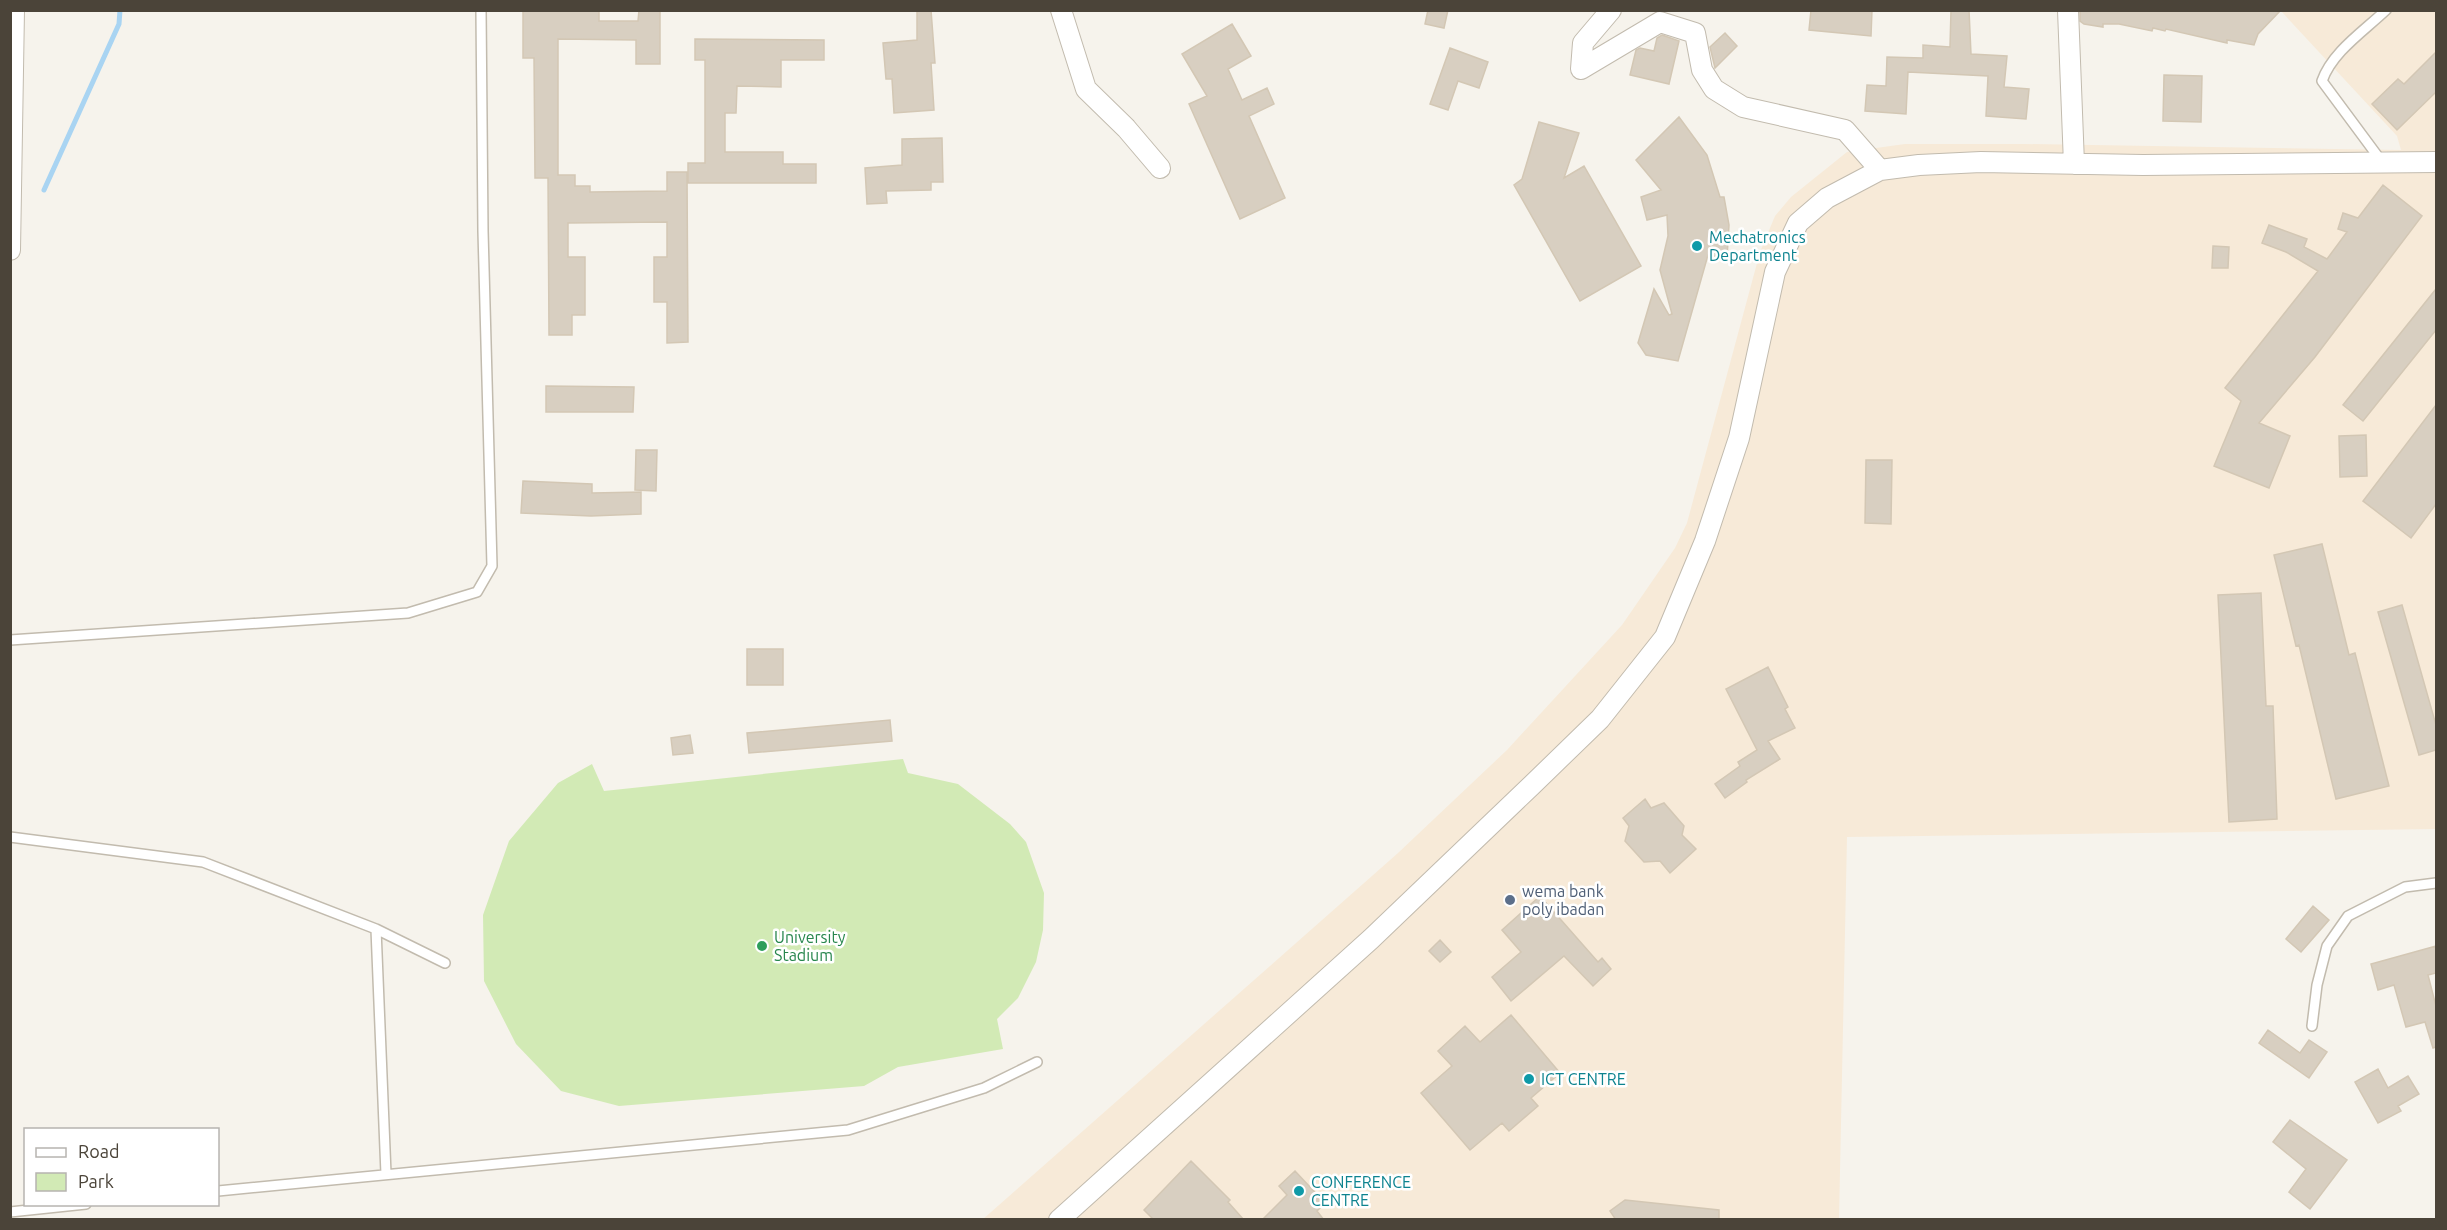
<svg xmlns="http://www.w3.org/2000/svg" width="2447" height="1230" font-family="Ubuntu,sans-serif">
<rect width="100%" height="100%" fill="#f6f3ec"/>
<!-- commercial -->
<path fill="#f7ead8" d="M2281 11H2436V829L1847 837 1839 1219 982 1220 1398 853 1507 750 1622 625 1675 548 1687 523 1760 252 1775 216 1791 197 1847 152 1905 144H2025L2401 150 2397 136Z"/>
<!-- green -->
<path fill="#d2eab5" d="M903 759 908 773 958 784 1010 824 1026 842 1044 893 1043 930 1036 962 1018 998 997 1019 1003 1049 898 1067 864 1086 619 1106 561 1091 516 1044 484 981 483 915 509 841 558 783 592 764 604 791Z"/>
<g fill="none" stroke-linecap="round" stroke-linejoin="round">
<!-- stream -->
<path stroke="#a9d4f2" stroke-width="5" d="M44 190 119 24 120 10"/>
</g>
<!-- building -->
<path fill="#d8cfc1" stroke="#d3c7b4" stroke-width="1.5" d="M523 10H599V21H638L639 10H660V64H636V40L558 39V175H575V186H590V192L667 191V172H687L688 342 667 343V302H654V257H667V222L568 223V257H585V315H572V335H549L548 178H535L534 58H523Z
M917 10H931L935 63H931L934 110 894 113 892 79H886L883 43 917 40Z
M1428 10H1448L1444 28 1425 24Z
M1811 10H1872L1871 36 1809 30Z
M1951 10H1969L1971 54 2007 56 2004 87 2029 89 2026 119 1986 116 1988 76 1908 72 1906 114 1865 111 1867 85 1886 86 1887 57 1923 58V45L1950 47Z
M2080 10H2281L2258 34 2254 45 2227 40V43L2166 29 2165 31 2153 28 2152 31 2119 24H2103V27L2084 24 2080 21Z
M1232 24 1251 56 1228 69 1242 100 1267 88 1274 104 1249 116 1285 198 1240 219 1189 104 1207 96 1182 54Z
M1725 33 1737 46 1715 68 1710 47Z
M1662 35 1679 41 1669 84 1630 75 1636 50 1640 48 1654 51 1657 38Z
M695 39 824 40V60H781V87L737 86 736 113H725V152H783V164H816V183H688V163H705V60H695Z
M1450 48 1488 62 1479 88 1458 81 1448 110 1430 104Z
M2436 52V92L2397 130 2372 104 2398 79 2404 84Z
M2164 75 2202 76 2201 122 2163 121Z
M1679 117 1707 155 1720 197H1724L1729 225 1727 258 1708 255 1678 361 1646 355 1638 343 1654 289 1669 315 1672 314 1660 270 1668 236 1667 215 1647 220 1641 197 1661 190 1636 160Z
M1539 122 1579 133 1564 178 1584 166 1641 266 1580 301 1514 185 1522 179Z
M942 138 943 182H931V190L886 191 887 203 867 204 865 168 902 165V139Z
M2383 185 2422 216 2315 357 2259 423 2290 436 2269 488 2214 466 2241 401 2225 388 2318 271 2286 252 2262 243 2269 225 2307 239 2304 247 2327 259 2347 232 2338 229 2343 213 2358 218Z
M2213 246 2229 247 2228 268H2212Z
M2436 289V330L2363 421 2343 405Z
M546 386 634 387 633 412H546Z
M2436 405V504L2411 538 2363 501Z
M2366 435 2367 476 2340 477 2339 436Z
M636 450H657L656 491 635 490Z
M1866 460H1892L1891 524 1865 523Z
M523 481 592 484V493L641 492V514L591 516 521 513Z
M2322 544 2349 655 2355 653 2389 786 2336 799 2299 645 2296 646 2274 555Z
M2261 593 2266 706H2273L2277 819 2229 822 2218 595Z
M2402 605 2436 725V750L2419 755 2378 612Z
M747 649H783V685H747Z
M1768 667 1788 707 1785 709 1795 728 1768 741 1780 759 1746 780 1747 782 1725 798 1715 784 1740 766 1738 762 1757 750 1726 689Z
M890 720 892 741 749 753 747 733Z
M690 735 693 753 673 755 671 738Z
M1645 799 1651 808 1664 803 1684 826 1682 835 1696 849 1670 873 1660 861 1644 862 1625 841 1629 826 1623 818Z
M1540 896 1598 962 1602 958 1611 969 1593 986 1564 956 1511 1001 1492 977 1521 952 1502 930Z
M2313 906 2329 920 2301 952 2286 939Z
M1440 940 1451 952 1440 962 1429 951Z
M2436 946V973L2428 975 2436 1006V1047L2433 1048 2425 1022 2406 1027 2394 985 2378 990 2371 964Z
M1511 1015 1560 1073 1531 1098 1538 1106 1509 1131 1502 1123 1470 1150 1421 1093 1452 1066 1438 1051 1465 1026 1480 1042Z
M2268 1030 2300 1053 2309 1040 2327 1052 2309 1078 2259 1043Z
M2378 1069 2388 1088 2408 1076 2419 1094 2398 1106 2401 1111 2378 1123 2355 1082Z
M2290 1120 2347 1160 2310 1209 2289 1192 2306 1169 2273 1142Z
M1191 1161 1230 1200 1228 1202 1244 1220H1154L1144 1210Z
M1295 1171 1325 1203 1317 1211 1324 1220H1262L1287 1195 1279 1186Z
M1625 1200 1719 1210V1220H1616L1610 1211Z"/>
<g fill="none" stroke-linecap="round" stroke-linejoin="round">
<defs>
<path id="lane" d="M2382 162 2322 81C2332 52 2364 31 2386 10
M10 640 408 613 477 592 492 566 483 231 481 10
M10 837 203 862 376 929 445 963
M376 929 386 1174
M2312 1026 2317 985 2327 946 2348 916 2405 887 2436 883
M218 1191 848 1130 984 1088 1037 1062
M10 1212 86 1204"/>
<path id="street" d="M1061 10 1086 89 1126 128 1160 168
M1611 10 1583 43 1581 69 1660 22 1695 33 1702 70 1714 89 1743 107 1845 130 1880 170
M2068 10 2074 164
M10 250 14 10
M1059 1220 1371 939 1532 785 1600 719 1665 637 1705 541 1739 438 1775 272 1798 223 1827 198 1880 170 1919 165 1981 162 2143 165 2436 162"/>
</defs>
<!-- lane casing -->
<use href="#lane" stroke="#c2bbae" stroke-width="12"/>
<!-- street casing -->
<use href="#street" stroke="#c2bbae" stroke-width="22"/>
<!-- lane -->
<use href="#lane" stroke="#fff" stroke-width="9"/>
<!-- street -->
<use href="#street" stroke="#fff" stroke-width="20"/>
</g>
<!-- markers -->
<g fill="#0f9aa8" stroke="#fff" stroke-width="2">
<circle cx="1697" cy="246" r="6"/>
<circle cx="1529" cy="1079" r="6"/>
<circle cx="1299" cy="1191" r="6"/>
</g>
<circle fill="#5c6f8a" stroke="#fff" stroke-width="2" cx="1510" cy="900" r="6"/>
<circle fill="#2e9e5b" stroke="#fff" stroke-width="2" cx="762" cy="946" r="6"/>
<g text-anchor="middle" stroke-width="5" stroke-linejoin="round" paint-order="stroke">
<!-- culture labels -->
<g font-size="16" fill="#0d838f" stroke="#fff" text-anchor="start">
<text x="1709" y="243">Mechatronics<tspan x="1709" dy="18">Department</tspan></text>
<text x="1541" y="1085">ICT CENTRE</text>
<text x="1311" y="1188">CONFERENCE<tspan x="1311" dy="18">CENTRE</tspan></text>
</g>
<!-- service labels -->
<g font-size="16" fill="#4e5e75" stroke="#fff" text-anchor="start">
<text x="1522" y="897">wema bank<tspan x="1522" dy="18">poly ibadan</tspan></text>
</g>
<!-- leisure labels -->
<g font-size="16" fill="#27864d" stroke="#fff" text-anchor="start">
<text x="774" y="943">University<tspan x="774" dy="18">Stadium</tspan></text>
</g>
</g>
<!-- border -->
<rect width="2447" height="1230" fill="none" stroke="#4b4439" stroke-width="24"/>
<!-- legend -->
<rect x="24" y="1128" width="195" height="78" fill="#ffffff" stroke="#b7b4b0" stroke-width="1.5"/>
<rect x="36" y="1148" width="30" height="9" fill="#ffffff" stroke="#b7b4b0" stroke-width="1.5"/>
<text x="78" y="1158" font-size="18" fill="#4b4439">Road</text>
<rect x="36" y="1173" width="30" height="18" fill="#d2eab5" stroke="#b7b4b0" stroke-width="1.5"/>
<text x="78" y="1188" font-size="18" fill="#4b4439">Park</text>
</svg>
